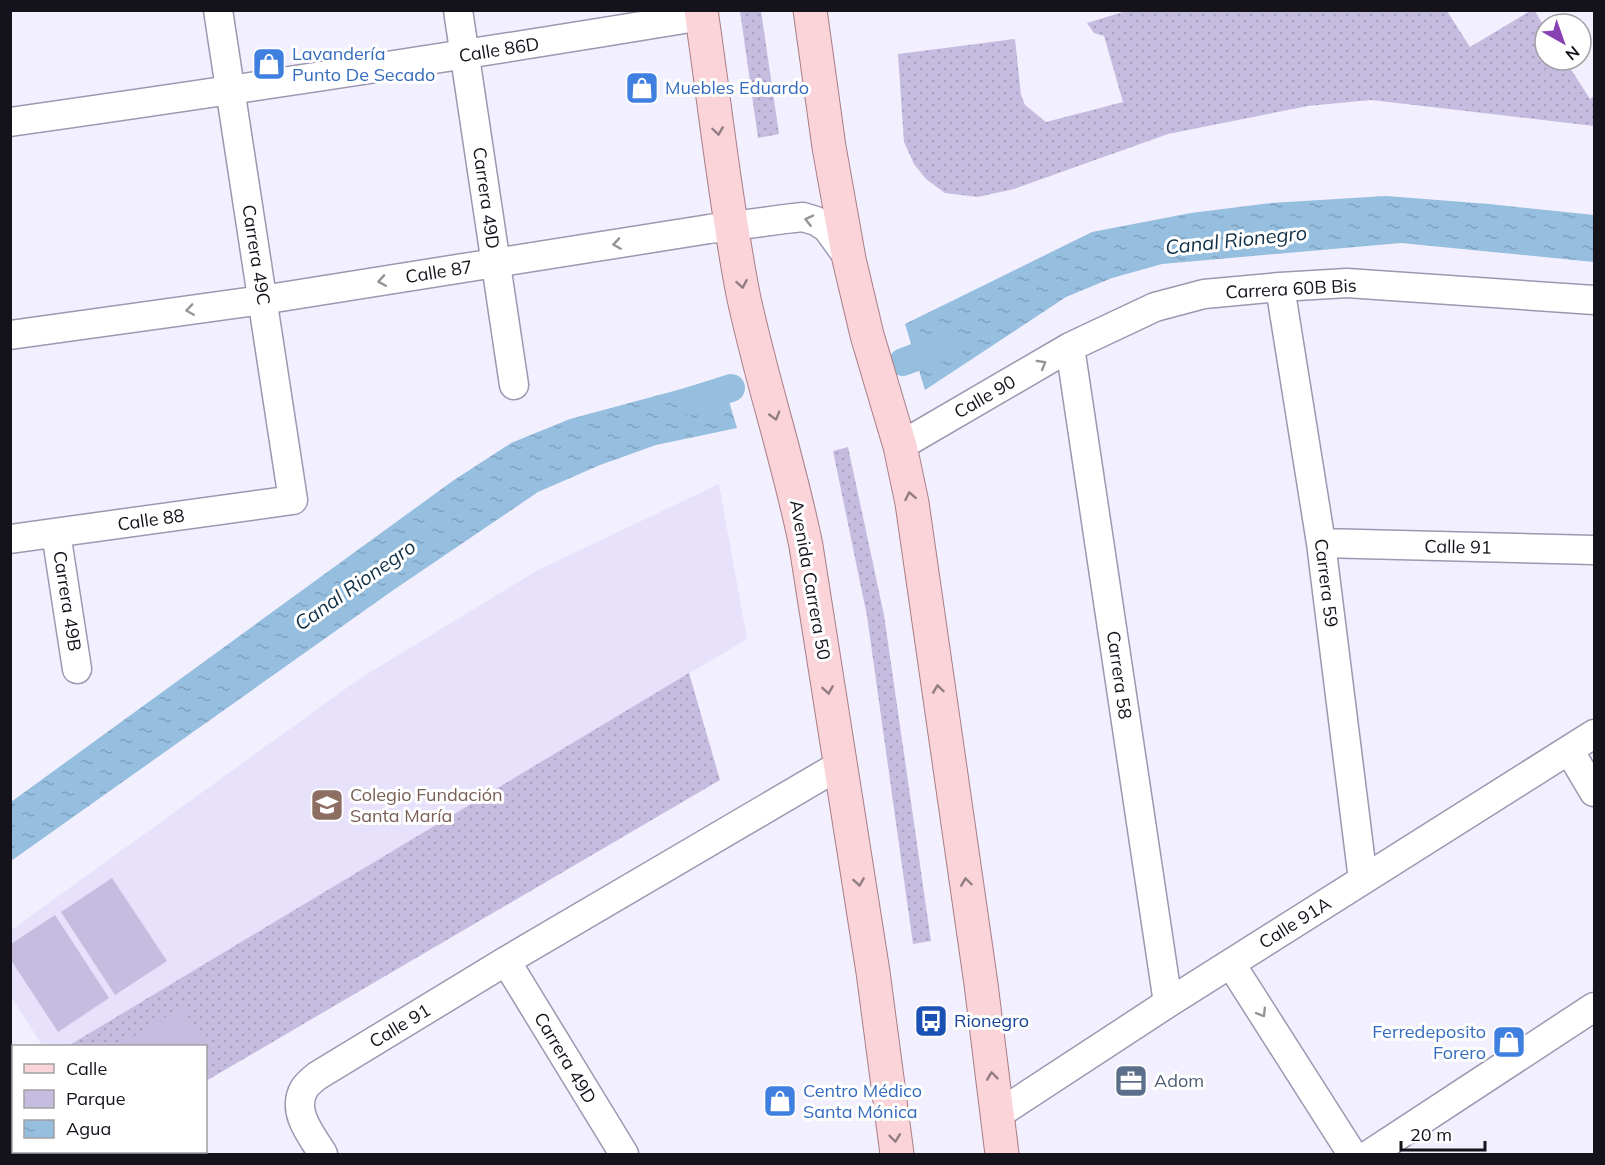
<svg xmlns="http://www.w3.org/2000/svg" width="1605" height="1165" font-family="Mulish,sans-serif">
<defs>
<pattern id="green-dots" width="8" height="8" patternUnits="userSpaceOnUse" patternTransform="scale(1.5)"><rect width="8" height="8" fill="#c5bce0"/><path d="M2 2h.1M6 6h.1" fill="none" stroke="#a8a1c0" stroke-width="1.8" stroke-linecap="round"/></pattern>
<pattern id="water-ripples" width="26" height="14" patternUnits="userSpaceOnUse" patternTransform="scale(1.5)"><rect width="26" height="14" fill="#95bedf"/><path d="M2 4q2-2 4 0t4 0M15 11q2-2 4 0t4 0" fill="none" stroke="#80a2bf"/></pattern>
</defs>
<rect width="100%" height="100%" fill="#f2efff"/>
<!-- built -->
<path fill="#e7e1fc" d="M719 484 747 639 68 1046H43L11 997 10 931 359 679 538 570Z"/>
<!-- green -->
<path fill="url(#green-dots)" d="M740 11H761L779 134 758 138Z
M1126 11H1447L1470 47 1530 11H1535L1545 28V60H1565L1590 99 1594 96V126L1371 100 1308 106 1168 134 1014 189 978 197 945 193 926 179 914 164 904 142 898 54 1015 39 1021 95 1025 105 1046 122 1123 102 1104 36 1094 33 1087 23Z
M848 447 884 615 931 941 913 944 867 616 833 451Z
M689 673 720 780 206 1081V1046H68Z
M13 1081 14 1152H86L81 1154H11L10 1083Z"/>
<!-- pitch -->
<path fill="#c5bce0" d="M112 878 167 961 115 995 61 912Z
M55 915 109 998 58 1032 11 960V944Z
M182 1007 215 1062 206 1068V1046H118Z"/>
<!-- water -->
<path fill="url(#water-ripples)" d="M1386 196 1489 204 1594 215V262L1401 243 1162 264 1112 278 1066 297 925 390 905 324 1092 232 1191 213 1271 203Z
M722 378 737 428 656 445 600 465 538 492 392 591 11 861V802L454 480 511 443 570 419Z"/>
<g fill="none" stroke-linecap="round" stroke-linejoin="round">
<!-- canal -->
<path stroke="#95bedf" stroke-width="28" d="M903 362 951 344
M690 401 731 388"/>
<defs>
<path id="minor" d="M458 10 514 385
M10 122C242 89 472 54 702 16
M1280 287 1321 543 1363 880
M10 335 262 300 709 229 785 219 803 217 816 221 827 228 848 257
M1070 347 1168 1003
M900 446 1070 347 1155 307 1204 294 1280 287 1347 283 1594 300
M56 533 77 669
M10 539 293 500 218 10
M1321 543 1594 550
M1569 750 1594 792
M506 961 624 1154
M1231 964 1352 1154
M997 1115 1168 1003 1594 734
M323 1154C312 1136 291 1112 304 1089 307 1084 312 1080 317 1076L506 961 840 765
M1370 1154 1594 1007"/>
<path id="major" d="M701 10C715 105 725 201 743 294 761 379 789 461 806 546L873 972 897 1154
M810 10 829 147 849 259 867 335 900 446 912 503 981 984 1002 1154"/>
</defs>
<!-- minor casing -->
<use href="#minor" stroke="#9d97b0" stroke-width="31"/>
<!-- major casing -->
<use href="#major" stroke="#a87d86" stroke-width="35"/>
<!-- minor -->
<use href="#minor" stroke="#fff" stroke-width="28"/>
<!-- major -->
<use href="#major" stroke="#fad4d9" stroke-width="33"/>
</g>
<!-- one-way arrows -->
<defs><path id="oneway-chevron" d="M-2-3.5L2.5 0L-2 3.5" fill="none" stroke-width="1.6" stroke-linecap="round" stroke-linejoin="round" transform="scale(1.5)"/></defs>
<g stroke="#927d84">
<use href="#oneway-chevron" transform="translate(718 131) rotate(82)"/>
<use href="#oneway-chevron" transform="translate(742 284) rotate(80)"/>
<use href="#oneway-chevron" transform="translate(775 416) rotate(74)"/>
<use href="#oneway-chevron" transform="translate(910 496) rotate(-101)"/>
<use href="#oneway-chevron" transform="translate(938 689) rotate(-98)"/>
<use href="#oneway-chevron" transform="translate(828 690) rotate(81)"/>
<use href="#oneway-chevron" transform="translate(859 882) rotate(81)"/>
<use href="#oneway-chevron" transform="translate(966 882) rotate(-98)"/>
<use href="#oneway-chevron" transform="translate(992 1076) rotate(-97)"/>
<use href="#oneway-chevron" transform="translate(895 1138) rotate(83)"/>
</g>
<g stroke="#959498">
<use href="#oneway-chevron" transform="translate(809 220) rotate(-167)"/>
<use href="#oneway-chevron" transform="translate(617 244) rotate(171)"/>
<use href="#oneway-chevron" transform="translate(382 281) rotate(171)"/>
<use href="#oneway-chevron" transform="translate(190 310) rotate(172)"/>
<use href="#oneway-chevron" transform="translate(1042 364) rotate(-30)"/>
<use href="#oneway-chevron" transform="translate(1262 1013) rotate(58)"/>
</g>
<!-- icons -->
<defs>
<symbol id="shop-square" viewBox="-11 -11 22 22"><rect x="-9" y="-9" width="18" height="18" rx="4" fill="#3f7fe0" stroke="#fff"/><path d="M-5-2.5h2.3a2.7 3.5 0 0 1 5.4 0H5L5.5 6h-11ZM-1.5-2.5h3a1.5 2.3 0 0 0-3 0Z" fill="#fff"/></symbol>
<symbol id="school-square" viewBox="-11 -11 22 22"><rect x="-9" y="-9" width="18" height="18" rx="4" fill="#8d6e63" stroke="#fff"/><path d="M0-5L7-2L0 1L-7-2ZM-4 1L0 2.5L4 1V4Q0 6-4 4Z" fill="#fff"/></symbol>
<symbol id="bus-square" viewBox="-11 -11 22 22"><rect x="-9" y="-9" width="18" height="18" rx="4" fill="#1a4fb4" stroke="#fff"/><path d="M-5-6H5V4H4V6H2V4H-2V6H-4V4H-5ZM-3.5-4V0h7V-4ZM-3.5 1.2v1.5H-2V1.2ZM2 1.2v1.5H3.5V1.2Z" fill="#fff"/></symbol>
<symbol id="office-square" viewBox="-11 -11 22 22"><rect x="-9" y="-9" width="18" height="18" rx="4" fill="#5c6f8a" stroke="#fff"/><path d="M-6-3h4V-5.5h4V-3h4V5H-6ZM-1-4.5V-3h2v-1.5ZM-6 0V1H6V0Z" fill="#fff"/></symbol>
</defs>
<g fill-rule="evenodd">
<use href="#shop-square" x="250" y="45" width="38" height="38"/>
<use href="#shop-square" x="623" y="69" width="38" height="38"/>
<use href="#school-square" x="308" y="786" width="38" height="38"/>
<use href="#bus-square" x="912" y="1002" width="38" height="38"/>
<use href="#shop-square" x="1490" y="1023" width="38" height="38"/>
<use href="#office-square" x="1112" y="1062" width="38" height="38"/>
<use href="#shop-square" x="761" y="1082" width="38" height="38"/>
</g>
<g text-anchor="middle" stroke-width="6" stroke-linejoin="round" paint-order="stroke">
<!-- street labels -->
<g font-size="18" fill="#14121b" stroke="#fff">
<text transform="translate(499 50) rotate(-9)" y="6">Calle 86D</text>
<text transform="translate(486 198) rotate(82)" y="6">Carrera 49D</text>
<text transform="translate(256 255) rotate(81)" y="6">Carrera 49C</text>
<text transform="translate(439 272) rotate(-9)" y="6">Calle 87</text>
<text transform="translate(1291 289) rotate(-3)" y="6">Carrera 60B Bis</text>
<text transform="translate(985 397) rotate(-30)" y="6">Calle 90</text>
<text transform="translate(151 520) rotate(-8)" y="6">Calle 88</text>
<text transform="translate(1458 547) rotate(1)" y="6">Calle 91</text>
<text transform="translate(810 580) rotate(80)" y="6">Avenida Carrera 50</text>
<text transform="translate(1326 583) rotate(83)" y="6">Carrera 59</text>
<text transform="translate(67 601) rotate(81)" y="6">Carrera 49B</text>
<text transform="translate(1119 675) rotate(82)" y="6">Carrera 58</text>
<text transform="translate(1295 923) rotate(-32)" y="6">Calle 91A</text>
<text transform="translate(400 1026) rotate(-31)" y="6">Calle 91</text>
<text transform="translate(565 1058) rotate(59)" y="6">Carrera 49D</text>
</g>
<!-- shop labels -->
<g font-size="18" fill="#366cbe" stroke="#fff" text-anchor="start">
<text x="292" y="60">Lavandería<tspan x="292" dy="21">Punto De Secado</tspan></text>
<text x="665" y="94">Muebles Eduardo</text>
<text x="1486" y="1038" text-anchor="end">Ferredeposito<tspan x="1486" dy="21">Forero</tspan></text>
<text x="803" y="1097">Centro Médico<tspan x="803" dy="21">Santa Mónica</tspan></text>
</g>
<!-- education labels -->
<g font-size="18" fill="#785e54" stroke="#fff" text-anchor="start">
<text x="350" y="801">Colegio Fundación<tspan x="350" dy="21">Santa María</tspan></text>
</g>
<!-- transit labels -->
<g font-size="18" fill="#164399" stroke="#fff" text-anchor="start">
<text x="954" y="1027">Rionegro</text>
</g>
<!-- service labels -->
<g font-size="18" fill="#4e5e75" stroke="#fff" text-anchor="start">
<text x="1154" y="1087">Adom</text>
</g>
<!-- water labels -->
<g font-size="20" font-style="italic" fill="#103148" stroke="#fff">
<text transform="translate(1236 240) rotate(-6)" y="7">Canal Rionegro</text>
<text transform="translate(355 585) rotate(-35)" y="7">Canal Rionegro</text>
</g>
</g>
<!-- border -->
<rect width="1605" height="1165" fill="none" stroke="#14121b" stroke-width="24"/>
<!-- legend -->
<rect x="12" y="1045" width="195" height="108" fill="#ffffff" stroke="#a1a0a4" stroke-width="1.5"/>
<rect x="24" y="1064" width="30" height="9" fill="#fad4d9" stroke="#a1a0a4" stroke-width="1.5"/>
<text x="66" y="1075" font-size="18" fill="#14121b">Calle</text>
<rect x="24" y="1090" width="30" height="18" fill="#c5bce0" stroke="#a1a0a4" stroke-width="1.5"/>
<text x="66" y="1105" font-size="18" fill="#14121b">Parque</text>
<rect x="24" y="1120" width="30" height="18" fill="url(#water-ripples)" stroke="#a1a0a4" stroke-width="1.5"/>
<text x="66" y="1135" font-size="18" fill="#14121b">Agua</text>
<!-- north arrow -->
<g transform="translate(1563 42) rotate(140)"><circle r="28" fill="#ffffff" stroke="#a1a0a4" stroke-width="1.5"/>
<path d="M0-4.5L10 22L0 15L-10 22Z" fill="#8840b3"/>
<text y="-9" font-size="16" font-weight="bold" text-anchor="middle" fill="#14121b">N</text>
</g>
<!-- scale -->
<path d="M1401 1141v9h84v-9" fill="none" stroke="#14121b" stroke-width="3"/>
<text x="1410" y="1141" font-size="18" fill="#14121b" stroke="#ffffff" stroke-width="4.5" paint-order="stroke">20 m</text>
</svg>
